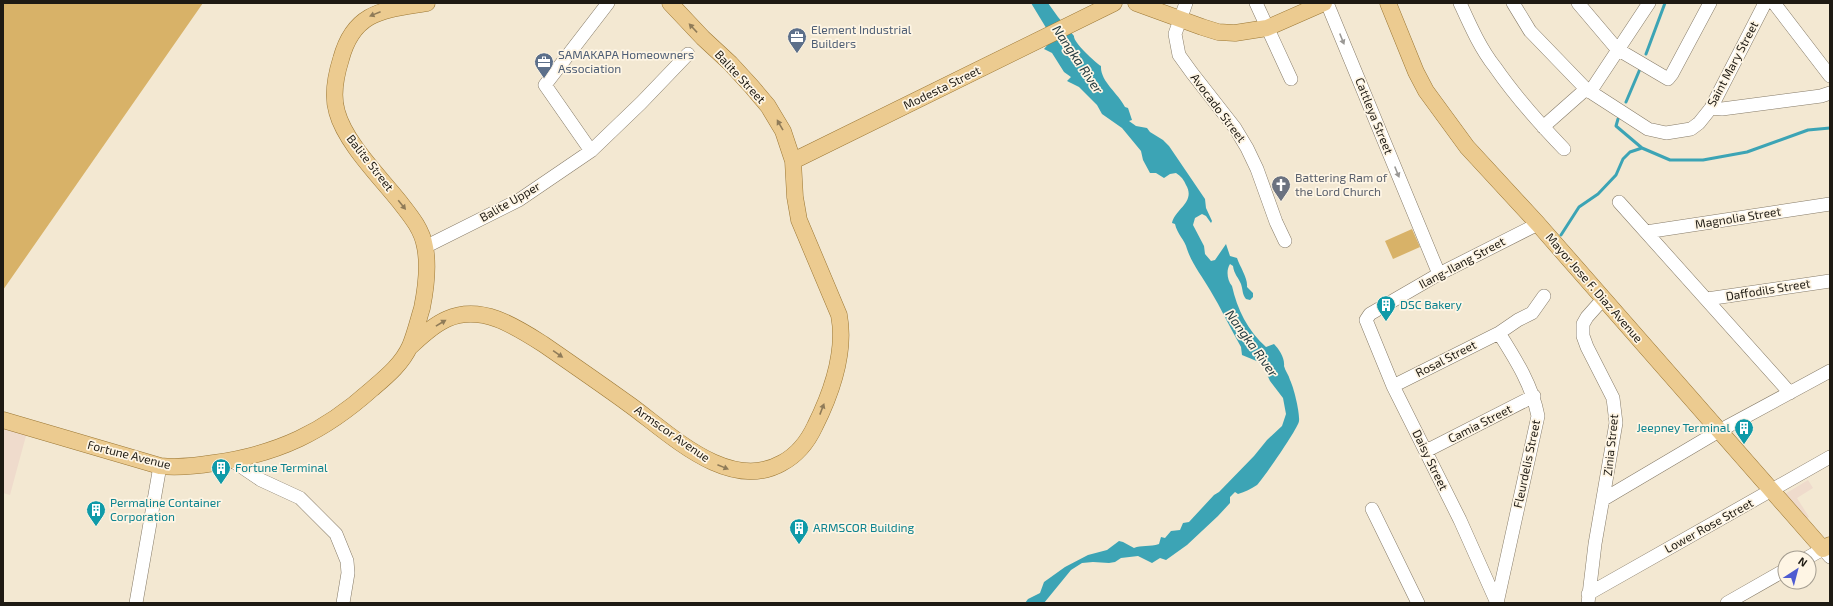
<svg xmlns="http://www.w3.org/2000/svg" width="1833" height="606" font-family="'Exo 2',sans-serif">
<rect width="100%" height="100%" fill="#f3e8d2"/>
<!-- commercial -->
<path fill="#efdbcc" d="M3 425 27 432 10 495 3 493Z
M1808 480 1813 488 1797 498 1809 517 1802 521 1785 494Z"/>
<!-- green -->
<path fill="#d8b268" d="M3 3H203L3 290Z
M1412 229 1420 247 1393 259 1385 241Z"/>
<!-- water -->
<path fill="#3ca4b5" d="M1031 3H1048L1058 17 1074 36C1073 42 1095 62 1101 66 1100 81 1118 93 1125 107L1128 108 1132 120 1129 121 1136 126 1147 128 1150 132 1163 140 1169 146 1205 199 1206 208 1212 221 1211 223 1206 216 1202 214 1195 218 1193 225 1204 246 1205 254 1211 261 1215 260 1226 244 1230 256 1237 258C1240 267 1248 278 1247 287L1253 293V297L1250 300 1246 299C1242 294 1243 290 1241 284 1238 277 1234 274 1233 266L1230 264C1226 270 1227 280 1232 286 1237 309 1248 331 1266 347L1274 344C1279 349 1285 358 1284 366 1285 371 1289 375 1290 380 1294 388 1300 413 1299 421 1299 427 1263 479 1257 485 1251 489 1245 492 1238 494L1235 492 1230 497V503L1218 516 1187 545 1166 560 1160 558 1152 563 1138 556 1121 558 1115 562 1109 563 1093 562 1082 563 1071 570 1044 603H1025L1028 599 1040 593 1044 582 1065 567 1088 555 1107 550 1119 541 1123 542 1134 548C1141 545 1150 547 1159 544L1161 537 1165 538 1171 531 1180 530 1183 523 1189 522 1214 495 1219 492 1254 456 1267 440 1282 426 1286 414 1283 398 1270 381 1264 368 1259 362 1242 355 1241 347C1230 328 1221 308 1210 290 1202 276 1192 264 1187 249 1185 240 1177 234 1175 224L1172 223C1175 209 1196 202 1186 185 1184 180 1181 176 1176 173L1170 174 1164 178 1156 173H1150L1143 160 1141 151 1122 128 1102 114 1097 105 1079 87 1067 81 1071 77 1064 72 1052 53 1044 49 1050 42 1048 31Z"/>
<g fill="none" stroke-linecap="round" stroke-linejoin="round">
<!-- stream -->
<path stroke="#3ca4b5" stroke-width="3" d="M1646 54 1665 3
M1626 102 1640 69
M1642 148 1670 160H1703L1747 152 1808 130 1830 128
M1561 235 1579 207 1598 194 1616 175 1623 159 1630 152 1642 148 1616 126 1618 119"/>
<defs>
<path id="minor" d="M1186 3 1175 34 1179 55 1192 73 1235 128 1247 148 1257 169 1276 222 1285 241
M1256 3 1291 79
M1327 3 1439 274
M1460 3C1470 25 1480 48 1495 67 1515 96 1539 123 1564 149
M1513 3 1530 31 1586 89 1648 129 1666 133 1691 129 1699 123 1711 108 1765 3
M1578 3 1617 49 1668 79 1672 74 1710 3
M1774 3 1830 76
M1590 92 1649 3
M1711 108 1722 109 1821 96 1830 93
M1543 127 1586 89
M591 151 545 85 608 3
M1619 202 1790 393
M1646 232 1830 204
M425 247 519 200 591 151 641 103 688 54
M1707 299 1830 281
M1393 386 1499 333 1518 320 1532 313 1544 296
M1426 451 1534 396
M233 461 261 480 300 498 336 534 347 561 348 573 343 603
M1604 499 1719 431 1830 371
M1372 509 1418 603
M1807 558 1823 549 1830 557
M1588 594 1830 457
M136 603 160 466
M1497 603 1460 520 1393 386 1366 320 1370 314 1439 274 1538 224
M1497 603 1538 416C1532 385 1516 360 1499 333
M1588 603 1595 544 1616 423 1613 398 1587 347 1583 336V324L1587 317 1603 299
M1727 603 1785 570"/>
<path id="major" d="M1136 3 1202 27 1218 32 1235 33 1267 28 1324 3
M1388 3 1416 72 1426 91 1467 147 1538 224 1823 549 1830 545
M793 161 1114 3
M410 347C421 337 433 325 447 319 481 304 515 326 543 344 572 364 601 384 630 405 670 434 729 493 782 463 797 455 808 441 815 426 832 392 846 352 839 315L799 220 795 197 793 161 783 131 768 106 752 87 730 63 703 38 670 3
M3 420 160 466C179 468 196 466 214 463 278 454 324 432 372 389 386 377 402 364 410 346 415 334 418 321 422 308 426 288 429 267 425 247 422 229 410 215 399 201 379 176 345 142 337 112 332 96 336 75 341 59 354 10 385 10 427 3"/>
</defs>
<!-- minor casing -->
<use href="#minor" stroke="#867b68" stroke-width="14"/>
<!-- major casing -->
<use href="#major" stroke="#9b7734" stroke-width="17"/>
<!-- minor -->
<use href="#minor" stroke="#fff" stroke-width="13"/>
<!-- major -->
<use href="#major" stroke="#eccb90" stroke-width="16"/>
</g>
<!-- one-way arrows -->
<defs><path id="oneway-solid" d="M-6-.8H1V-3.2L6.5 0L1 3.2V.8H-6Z"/></defs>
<g fill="#8f7b58">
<use href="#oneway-solid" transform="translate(375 14) rotate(158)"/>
<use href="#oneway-solid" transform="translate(693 28) rotate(-133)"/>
<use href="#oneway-solid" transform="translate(780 125) rotate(-120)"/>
<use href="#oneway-solid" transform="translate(402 205) rotate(51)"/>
<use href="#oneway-solid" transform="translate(441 323) rotate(-31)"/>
<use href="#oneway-solid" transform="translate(558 354) rotate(35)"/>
<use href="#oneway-solid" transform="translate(822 409) rotate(-69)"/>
<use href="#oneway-solid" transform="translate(723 467) rotate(22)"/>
</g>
<g fill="#9a9895">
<use href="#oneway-solid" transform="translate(1342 39) rotate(68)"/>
<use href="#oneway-solid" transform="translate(1397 172) rotate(68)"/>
</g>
<!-- icons -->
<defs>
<symbol id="office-pin" viewBox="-11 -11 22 30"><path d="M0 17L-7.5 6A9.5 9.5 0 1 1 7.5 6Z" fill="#5c6f8a" stroke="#fef5e4"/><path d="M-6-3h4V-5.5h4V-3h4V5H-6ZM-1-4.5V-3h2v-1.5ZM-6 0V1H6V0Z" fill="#fff"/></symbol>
<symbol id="church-pin" viewBox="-11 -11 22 30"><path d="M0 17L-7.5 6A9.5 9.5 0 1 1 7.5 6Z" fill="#6b7280" stroke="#fef5e4"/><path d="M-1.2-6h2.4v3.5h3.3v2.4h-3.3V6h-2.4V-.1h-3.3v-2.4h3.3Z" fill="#fff"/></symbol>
<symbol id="building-pin" viewBox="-11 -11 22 30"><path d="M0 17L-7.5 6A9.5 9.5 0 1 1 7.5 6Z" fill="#0f9aa8" stroke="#fef5e4"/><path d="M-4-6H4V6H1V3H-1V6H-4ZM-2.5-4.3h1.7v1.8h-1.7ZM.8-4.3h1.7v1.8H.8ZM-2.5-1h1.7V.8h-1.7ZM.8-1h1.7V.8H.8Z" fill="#fff"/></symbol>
</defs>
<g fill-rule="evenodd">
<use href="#office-pin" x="786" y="26" width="22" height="30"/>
<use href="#office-pin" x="533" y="51" width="22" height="30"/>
<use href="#church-pin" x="1270" y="174" width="22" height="30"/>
<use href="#building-pin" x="1375" y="294" width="22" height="30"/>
<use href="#building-pin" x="1733" y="417" width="22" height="30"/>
<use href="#building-pin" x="210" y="457" width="22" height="30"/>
<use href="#building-pin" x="85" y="499" width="22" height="30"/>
<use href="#building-pin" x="788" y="517" width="22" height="30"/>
</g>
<g text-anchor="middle" stroke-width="3.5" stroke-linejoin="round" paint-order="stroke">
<!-- service labels -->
<g font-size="12" fill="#4e5e75" stroke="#fef5e4" text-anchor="start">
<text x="811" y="34">Element Industrial<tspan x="811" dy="14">Builders</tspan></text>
<text x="558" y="59">SAMAKAPA Homeowners<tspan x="558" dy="14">Association</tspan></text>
</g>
<!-- street labels -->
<g font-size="12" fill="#1e1a13" stroke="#fef5e4">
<text transform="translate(1733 64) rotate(-62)" y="4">Saint Mary Street</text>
<text transform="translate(740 77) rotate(47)" y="4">Balite Street</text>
<text transform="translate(942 88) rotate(-26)" y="4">Modesta Street</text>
<text transform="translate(1218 108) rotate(53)" y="4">Avocado Street</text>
<text transform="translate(1374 116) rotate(68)" y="4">Cattleya Street</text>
<text transform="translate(370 163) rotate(52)" y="4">Balite Street</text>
<text transform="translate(510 202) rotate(-30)" y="4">Balite Upper</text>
<text transform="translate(1738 218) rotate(-9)" y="4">Magnolia Street</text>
<text transform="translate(1462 263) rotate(-28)" y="4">Ilang-Ilang Street</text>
<text transform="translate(1594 288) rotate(49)" y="4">Mayor Jose F. Diaz Avenue</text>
<text transform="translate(1768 290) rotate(-9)" y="4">Daffodils Street</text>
<text transform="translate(1446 359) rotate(-27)" y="4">Rosal Street</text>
<text transform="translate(1480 424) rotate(-27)" y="4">Camia Street</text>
<text transform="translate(672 434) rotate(35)" y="4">Armscor Avenue</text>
<text transform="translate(1611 445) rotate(-84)" y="4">Zinia Street</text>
<text transform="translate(129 455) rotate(14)" y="4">Fortune Avenue</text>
<text transform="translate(1430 460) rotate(64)" y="4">Daisy Street</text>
<text transform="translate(1527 464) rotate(-78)" y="4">Fleurdelis Street</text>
<text transform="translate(1709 526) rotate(-29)" y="4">Lower Rose Street</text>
</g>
<!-- worship labels -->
<g font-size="12" fill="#5b616d" stroke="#fef5e4" text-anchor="start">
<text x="1295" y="182">Battering Ram of<tspan x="1295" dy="14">the Lord Church</tspan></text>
</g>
<!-- culture labels -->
<g font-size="12" fill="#0d838f" stroke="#fef5e4" text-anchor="start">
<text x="1400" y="309">DSC Bakery</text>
<text x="1730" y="432" text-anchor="end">Jeepney Terminal</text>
<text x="235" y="472">Fortune Terminal</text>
<text x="110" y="507">Permaline Container<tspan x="110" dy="14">Corporation</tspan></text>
<text x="813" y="532">ARMSCOR Building</text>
</g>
<!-- water labels -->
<g font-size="13" font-style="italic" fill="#21383d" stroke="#fef5e4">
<text transform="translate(1078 59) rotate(56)" y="5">Nangka River</text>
<text transform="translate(1252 343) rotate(54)" y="5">Nangka River</text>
</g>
</g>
<!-- border -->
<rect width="1833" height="606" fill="none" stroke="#1e1a13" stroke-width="8"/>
<!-- north arrow -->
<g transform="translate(1797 570) rotate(36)"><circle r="19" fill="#fef5e4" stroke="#a49d90"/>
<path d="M0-3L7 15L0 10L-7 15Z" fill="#4f5cd1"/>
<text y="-6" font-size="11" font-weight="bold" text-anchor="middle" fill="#1e1a13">N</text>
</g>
</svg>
